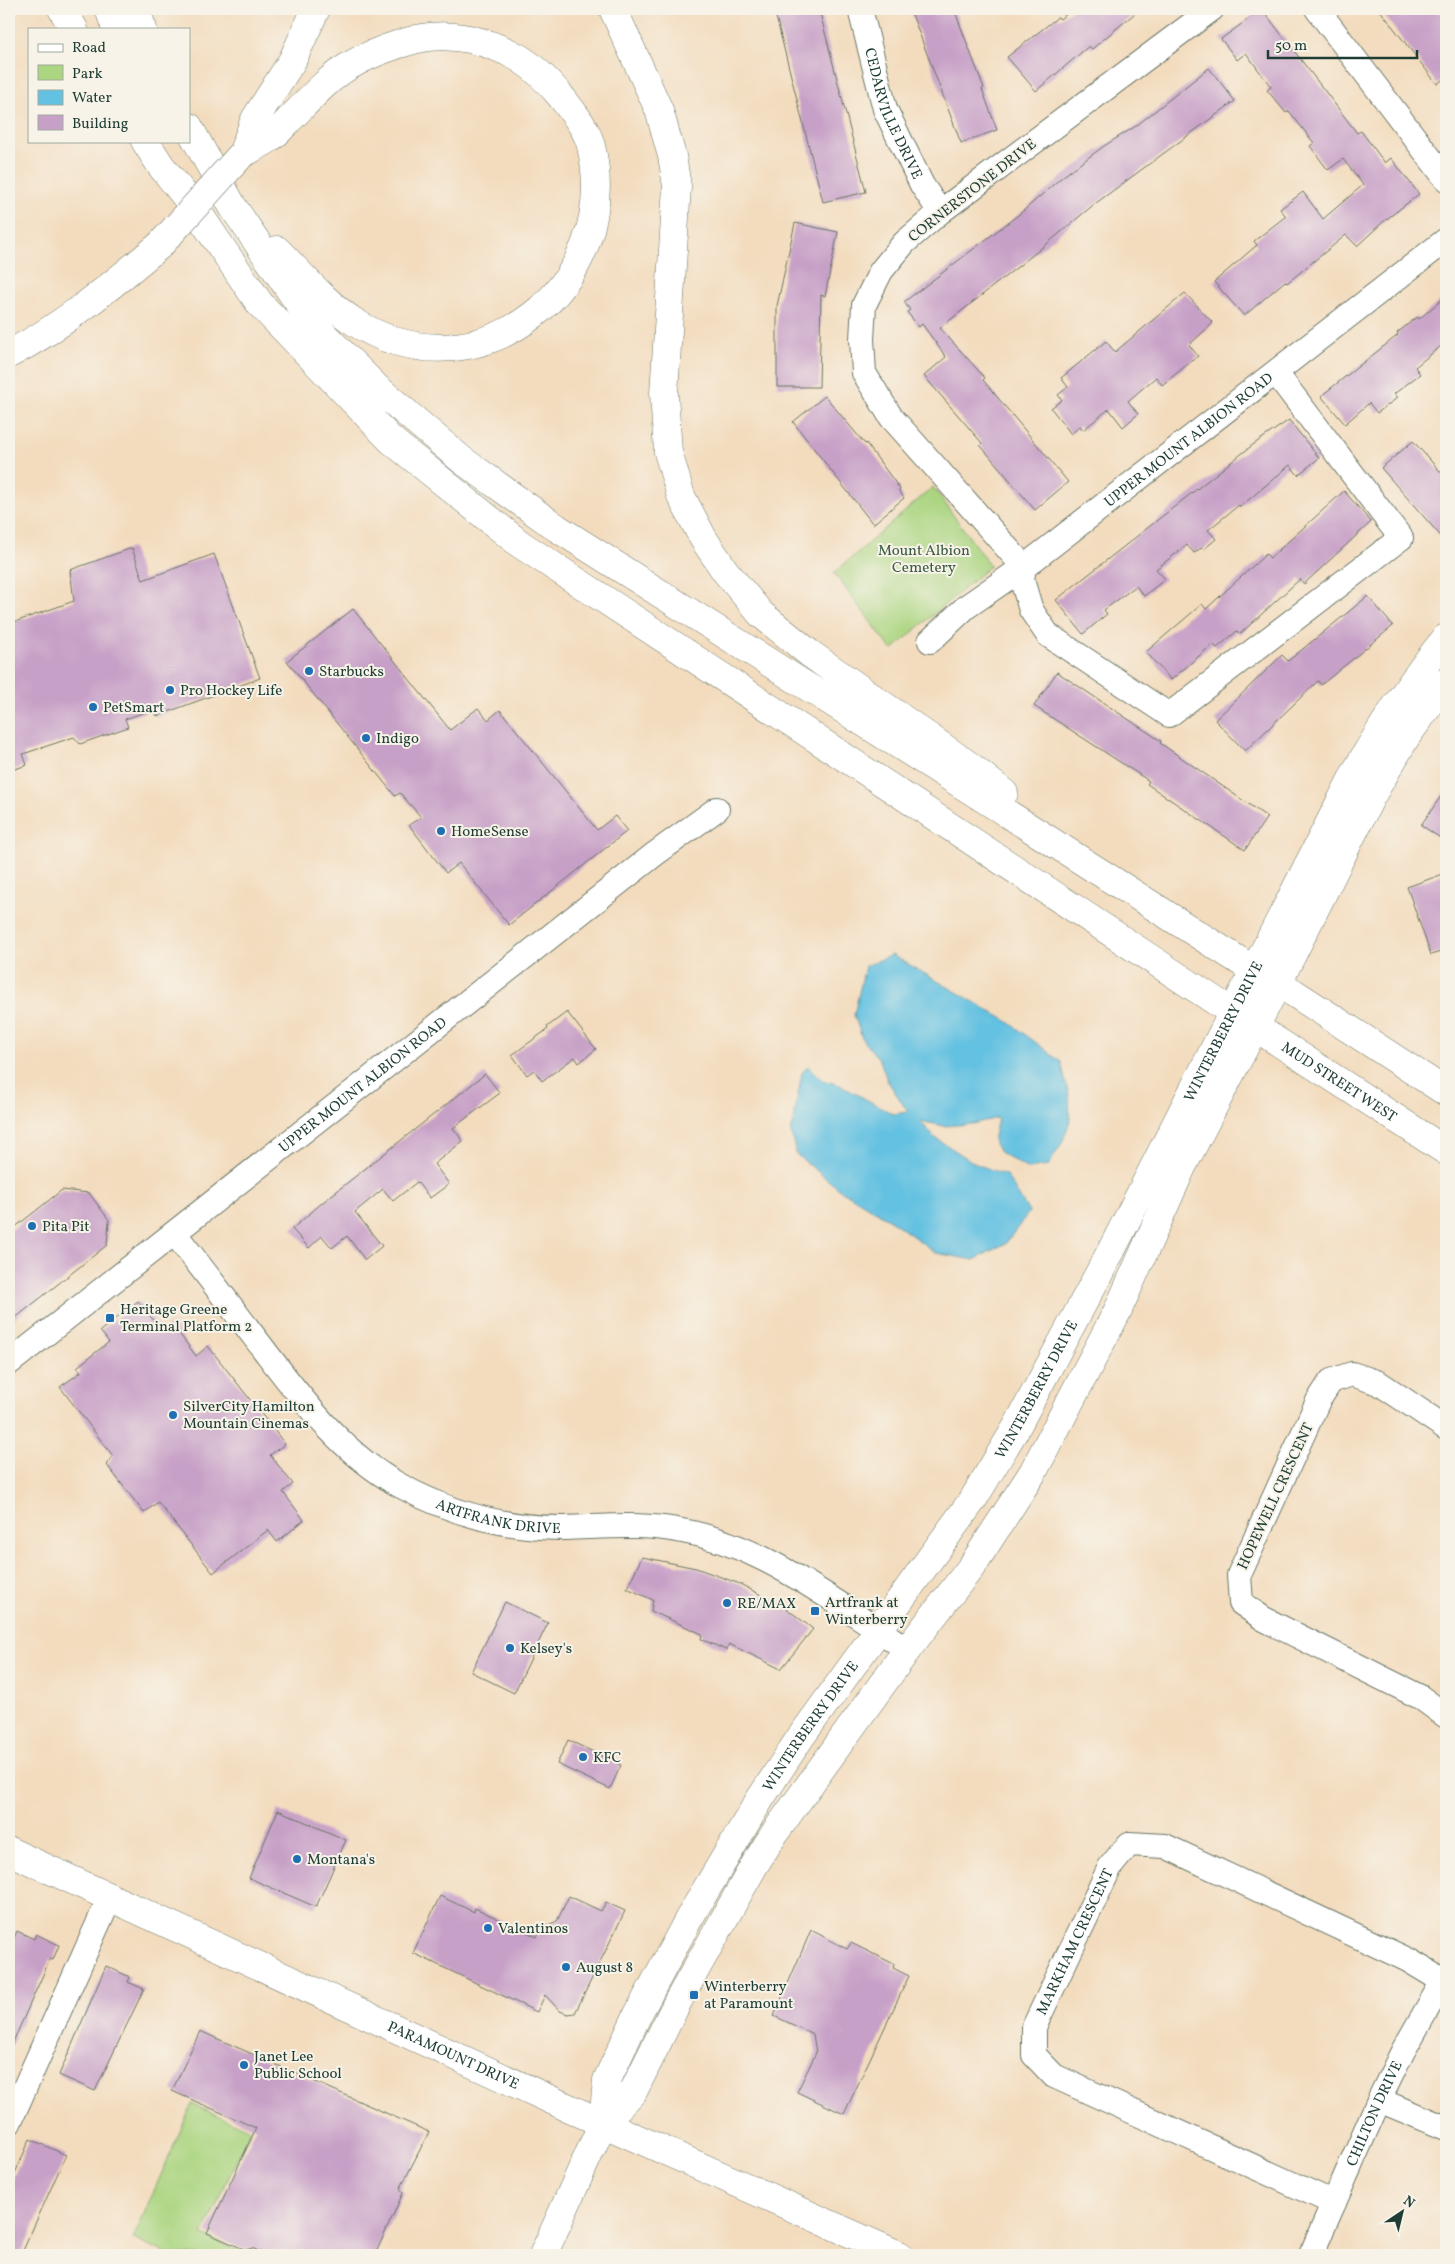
<svg xmlns="http://www.w3.org/2000/svg" width="1455" height="2264" font-family="Vollkorn,serif">
<rect width="100%" height="100%" fill="#f7f3e8"/>
<filter id="ink" filterUnits="userSpaceOnUse"><feTurbulence type="fractalNoise" baseFrequency=".02" numOctaves="2"/><feDisplacementMap in="SourceGraphic" scale="10" xChannelSelector="R" yChannelSelector="G"/><feConvolveMatrix kernelMatrix="1 2 1 2 8 2 1 2 1" color-interpolation-filters="sRGB"/></filter>
<filter id="wash" filterUnits="userSpaceOnUse"><feTurbulence type="fractalNoise" baseFrequency=".0096" numOctaves="4" result="noise"/><feDisplacementMap in="SourceGraphic" scale="20" xChannelSelector="R" yChannelSelector="G"/><feGaussianBlur stdDeviation="1.12" result="paint"/><feColorMatrix in="noise" values="0 0 0 0 0 0 0 0 0 0 0 0 0 0 0 0 0 1.4 0 .05"/><feComposite in="paint" operator="in"/></filter>
<g filter="url(#wash)">
<rect width="100%" height="100%" fill="#f3dcbe"/>
<!-- green -->
<path fill="#abd581" stroke="#65895a" d="M933 487 990 566 892 650 834 573Z
M192 2104 250 2130 203 2235 247 2254 253 2252 260 2255H168L133 2239Z"/>
<!-- water -->
<path fill="#63c1e1" stroke="#417f8a" d="M892 955 1009 1022 1061 1062 1069 1096 1070 1121 1062 1143 1048 1166 1028 1169 1001 1153 993 1141 998 1118 972 1124 944 1126 920 1121 934 1137 976 1164 1006 1175 1029 1212 1006 1243 974 1260 936 1253 896 1224 839 1189 796 1154 791 1133 802 1073 808 1066 822 1080 840 1085 893 1114 908 1112 887 1080 880 1060 863 1041 854 1015 865 966Z"/>
<g id="blocks">
<!-- building -->
<path fill="#c7a0c7" d="M774 9H819L866 192 823 202Z
M910 9H954L984 88 982 89 997 130 961 143Z
M1073 9H1140L1092 49 1089 46 1036 91 1007 57 1058 17 1060 19Z
M1262 9 1357 133 1361 131 1385 163 1391 158 1419 194 1383 222 1357 246 1346 235 1287 283 1285 281 1244 316 1214 282 1257 245 1254 241 1286 216 1280 209 1303 192 1323 219 1363 185 1343 159 1328 170 1310 146 1314 143 1289 111 1286 113 1267 90 1271 87 1246 53 1237 60 1221 39Z
M1379 9H1437L1446 20V77L1437 84Z
M1209 68 1235 101 1092 206 1048 243 940 328 985 378 983 380 1068 482 1035 510 980 445 982 443 924 376 946 357 922 324 919 327 907 312 910 310 904 302 1022 212 1062 177 1104 146 1136 126Z
M795 223 838 232 825 296 821 295 819 387H777V306Z
M1185 293 1213 323 1189 345 1198 356 1162 385 1156 377 1128 401 1138 414 1123 427 1109 409 1083 430 1080 426 1071 434 1051 408 1062 400 1058 395 1068 387 1061 378 1106 341 1115 352Z
M1446 296V342L1415 367 1420 374 1394 394 1397 398 1377 413 1369 403 1345 424 1321 396 1398 335 1397 333 1417 317 1419 319Z
M825 396 865 444 866 443 900 489 899 491 904 498 873 524 793 422Z
M1289 420 1319 458 1298 475 1290 465 1240 507 1239 505 1208 530 1216 539 1203 550 1201 548 1194 553 1187 545 1156 569 1165 579 1144 596 1136 586 1104 610 1107 614 1083 634 1056 600 1254 444Z
M1413 441 1446 478V542L1381 468Z
M1344 491 1371 522 1304 584 1300 579 1240 634 1237 631 1217 648 1213 644 1171 680 1146 652 1202 604 1206 609 1266 554 1270 558Z
M132 548 143 580 214 554 260 678 157 716 154 709 125 719 128 727 80 744 74 737 23 754 27 765 9 771V624L74 601 70 570Z
M1368 596 1393 626 1321 685 1318 681 1245 751 1215 720 1282 655 1288 661Z
M353 609 450 730 478 708 488 720 500 710 597 830 615 816 627 831 509 925 459 863 446 873 409 825 421 817 400 793 395 796 287 661Z
M1057 672 1161 741 1160 743 1267 817 1245 850 1147 784 1149 781 1034 706Z
M1446 789V842L1421 825Z
M1446 873V950L1431 955 1407 887Z
M567 1012 596 1049 579 1063 575 1057 542 1081 534 1070 527 1075 512 1055 548 1029 547 1027Z
M485 1074 500 1093 453 1128 463 1141 434 1164 449 1184 430 1198 417 1182 393 1201 383 1189 355 1212 382 1246 365 1260 347 1236 332 1248 322 1236 309 1248 292 1229 323 1202Z
M62 1190 89 1193 109 1220 107 1245 9 1323V1232Z
M138 1301 162 1331 172 1324 196 1356 208 1346 285 1444 270 1455 293 1484 283 1492 304 1520 277 1542 268 1530 213 1573 158 1502 144 1513 107 1465 113 1456 60 1387 81 1372 77 1367 109 1342 100 1331Z
M642 1557 696 1568 740 1584 786 1608 813 1629 781 1669 729 1644 726 1650 701 1639 702 1634 651 1611 653 1600 627 1588Z
M505 1602 548 1623 514 1693 471 1672Z
M568 1740 621 1765 610 1789 557 1764Z
M278 1810 346 1840 316 1907 249 1878Z
M440 1896 474 1912 475 1908 537 1937 541 1928 557 1921 569 1896 601 1911 606 1902 625 1911 575 2013 568 2014 560 2011 545 1995 537 2012 413 1953Z
M811 1930 847 1949 851 1943 894 1964 893 1968 909 1976 844 2114 797 2092 816 2053 813 2034 774 2016Z
M17 1931 34 1939 36 1934 59 1945 53 1960 50 1959 9 2051V1950Z
M106 1966 130 1977 128 1982 144 1989 95 2091 59 2075Z
M200 2031 429 2132 400 2189 403 2193 375 2255H267L252 2248 246 2250 207 2233 256 2128 172 2091Z
M30 2139 66 2155 21 2255H9V2187Z"/>
</g>
</g>
<g filter="url(#ink)">
<use href="#blocks" fill-opacity="0" stroke="#697564" stroke-width="1"/>
<g fill="none" stroke-linecap="round" stroke-linejoin="round">
<defs>
<g id="minor">
<path id="s1" d="M860 9 885 109 922 185 940 212"/>
<path d="M1212 9 940 212 904 243 881 271 864 305 862 339 864 373 891 417 1024 567 1022 580 1031 610 1048 635 1169 715 1401 538 1276 373"/>
<path d="M1317 9 1446 179"/>
<path id="s2" d="M930 641 966 607 1024 567 1446 240"/>
<path id="s3" d="M175 1234C206 1273 235 1312 265 1351 304 1402 342 1453 399 1485 450 1513 508 1529 566 1528 603 1527 639 1523 677 1530 739 1540 789 1571 841 1605 864 1620 886 1634 907 1650"/>
<path id="s4" d="M9 1363 655 854 717 809"/>
<path d="M1446 1428 1379 1383 1352 1374 1331 1381 1318 1401 1239 1575 1241 1603 1264 1619 1420 1697 1446 1716"/>
<path d="M1379 2100 1446 2128"/>
<path d="M9 2123 110 1897"/>
<path id="s5" d="M1334 2203 1054 2076 1034 2055V2027L1110 1867 1129 1844 1165 1846 1408 1960 1443 1981"/>
<path id="s6" d="M1311 2255 1379 2100 1403 2051 1446 1976"/>
</g>
<g id="tertiary">
<path id="s7" d="M603 2123 607 2080 638 2014 688 1920 760 1799 800 1738 974 1498 1016 1428 1111 1251 1356 771C1383 724 1411 680 1446 638"/>
<path d="M543 2255 603 2123 633 2092 678 2001 755 1864 776 1831 907 1650 972 1566 1033 1472 1117 1312 1182 1167 1278 983 1371 797 1406 737 1446 682"/>
</g>
<g id="secondary">
<path id="s8" d="M9 1851 571 2109 899 2255"/>
</g>
<g id="primary">
<path d="M1254 970 1294 993 1446 1092"/>
<path id="s9" d="M1232 1012 1446 1151"/>
</g>
<path id="motorway" d="M62 9 74 29
M109 9 116 29
M135 9 143 29
M613 9 659 110 672 156 677 186 664 394 668 452 681 496 703 538 725 571 761 614 809 653 970 766 1004 793
M189 127 233 207 313 324 377 388 462 460 557 528 1254 970
M145 141 161 166 194 207 260 304 391 440 520 544 1232 1012
M242 154C251 149 262 144 270 138 278 133 284 125 290 119 308 101 327 79 349 66 369 54 394 45 417 39 452 31 489 41 519 58 537 69 550 83 563 99 573 112 587 129 591 146 624 285 480 400 356 323 326 304 302 275 277 250
M242 154 255 119 292 61 316 9
M9 354C64 326 113 284 160 245"/>
</defs>
<!-- minor casing -->
<use href="#minor" stroke="#697564" stroke-width="26"/>
<!-- tertiary casing -->
<use href="#tertiary" stroke="#697564" stroke-width="29"/>
<!-- secondary casing -->
<use href="#secondary" stroke="#697564" stroke-width="29"/>
<!-- primary casing -->
<use href="#primary" stroke="#697564" stroke-width="29"/>
<!-- motorway casing -->
<use href="#motorway" stroke="#697564" stroke-width="29"/>
<!-- minor -->
<use href="#minor" stroke="#fff" stroke-width="24"/>
<!-- tertiary -->
<use href="#tertiary" stroke="#fff" stroke-width="28"/>
<!-- secondary -->
<use href="#secondary" stroke="#fff" stroke-width="28"/>
<!-- primary -->
<use href="#primary" stroke="#fff" stroke-width="28"/>
<!-- motorway -->
<use href="#motorway" stroke="#fff" stroke-width="28"/>
<defs>
<path id="motorway-bridge" d="M160 245 242 154"/>
</defs>
<!-- motorway-bridge casing -->
<use href="#motorway-bridge" stroke="#697564" stroke-width="29" stroke-linecap="butt"/>
<!-- motorway-bridge -->
<use href="#motorway-bridge" stroke="#fff" stroke-width="28"/>
</g>
</g>
<!-- markers -->
<g fill="#1f6fb2" stroke="#f7f3e8" stroke-width="2">
<circle cx="309" cy="671" r="5"/>
<circle cx="170" cy="690" r="5"/>
<circle cx="93" cy="707" r="5"/>
<circle cx="366" cy="738" r="5"/>
<circle cx="441" cy="831" r="5"/>
<circle cx="32" cy="1226" r="5"/>
<rect x="105" y="1313" width="10" height="10" rx="2.5"/>
<circle cx="173" cy="1415" r="5"/>
<circle cx="727" cy="1603" r="5"/>
<rect x="810" y="1606" width="10" height="10" rx="2.5"/>
<circle cx="510" cy="1648" r="5"/>
<circle cx="583" cy="1757" r="5"/>
<circle cx="297" cy="1859" r="5"/>
<circle cx="488" cy="1928" r="5"/>
<circle cx="566" cy="1967" r="5"/>
<rect x="689" y="1990" width="10" height="10" rx="2.5"/>
<circle cx="244" cy="2065" r="5"/>
</g>
<g text-anchor="middle" stroke-width="4" stroke-linejoin="round" paint-order="stroke">
<!-- street labels -->
<g font-size="15" fill="#1f3d34" stroke="#f7f3e8">
<text dy="5" stroke="none"><textPath href="#s1" startOffset="110">CEDARVILLE DRIVE</textPath></text>
<text transform="translate(972 190) rotate(-38)" y="5">CORNERSTONE DRIVE</text>
<text dy="5" stroke="none"><textPath href="#s2" startOffset="328">UPPER MOUNT ALBION ROAD</textPath></text>
<text dy="5" stroke="none"><textPath href="#s7" startOffset="1262">WINTERBERRY DRIVE</textPath></text>
<text dy="5" stroke="none"><textPath href="#s9" startOffset="128">MUD STREET WEST</textPath></text>
<text dy="5" stroke="none"><textPath href="#s4" startOffset="450">UPPER MOUNT ALBION ROAD</textPath></text>
<text dy="5" stroke="none"><textPath href="#s7" startOffset="858">WINTERBERRY DRIVE</textPath></text>
<text transform="translate(1275 1496) rotate(-65)" y="5">HOPEWELL CRESCENT</text>
<text dy="5" stroke="none"><textPath href="#s3" startOffset="444">ARTFRANK DRIVE</textPath></text>
<text dy="5" stroke="none"><textPath href="#s7" startOffset="452">WINTERBERRY DRIVE</textPath></text>
<text dy="5" stroke="none"><textPath href="#s5" startOffset="459">MARKHAM CRESCENT</textPath></text>
<text dy="5" stroke="none"><textPath href="#s8" startOffset="489">PARAMOUNT DRIVE</textPath></text>
<text dy="5" stroke="none"><textPath href="#s6" startOffset="155">CHILTON DRIVE</textPath></text>
</g>
<!-- park labels -->
<g font-size="15" fill="#3b5b43" stroke="#f7f3e8">
<text x="924" y="555">Mount Albion<tspan x="924" dy="17">Cemetery</tspan></text>
</g>
<!-- poi labels -->
<g font-size="15" fill="#1f3d34" stroke="#f7f3e8" text-anchor="start">
<text x="319" y="676">Starbucks</text>
<text x="180" y="695">Pro Hockey Life</text>
<text x="103" y="712">PetSmart</text>
<text x="376" y="743">Indigo</text>
<text x="451" y="836">HomeSense</text>
<text x="42" y="1231">Pita Pit</text>
<text x="120" y="1314">Heritage Greene<tspan x="120" dy="17">Terminal Platform 2</tspan></text>
<text x="183" y="1411">SilverCity Hamilton<tspan x="183" dy="17">Mountain Cinemas</tspan></text>
<text x="825" y="1607">Artfrank at<tspan x="825" dy="17">Winterberry</tspan></text>
<text x="737" y="1608">RE/MAX</text>
<text x="520" y="1653">Kelsey's</text>
<text x="593" y="1762">KFC</text>
<text x="307" y="1864">Montana's</text>
<text x="498" y="1933">Valentinos</text>
<text x="576" y="1972">August 8</text>
<text x="704" y="1991">Winterberry<tspan x="704" dy="17">at Paramount</tspan></text>
<text x="254" y="2061">Janet Lee<tspan x="254" dy="17">Public School</tspan></text>
</g>
</g>
<!-- margin -->
<rect width="1455" height="2264" fill="none" stroke="#f7f3e8" stroke-width="30"/>
<!-- legend -->
<rect x="28" y="28" width="162" height="115" fill="#f7f3e8" stroke="#a1aaa0"/>
<rect x="38" y="44" width="25" height="8" fill="#ffffff" stroke="#a1aaa0"/>
<text x="72" y="52" font-size="15" fill="#1f3d34">Road</text>
<rect x="38" y="65" width="25" height="15" fill="#abd581" stroke="#a1aaa0"/>
<text x="72" y="78" font-size="15" fill="#1f3d34">Park</text>
<rect x="38" y="90" width="25" height="15" fill="#63c1e1" stroke="#a1aaa0"/>
<text x="72" y="102" font-size="15" fill="#1f3d34">Water</text>
<rect x="38" y="115" width="25" height="15" fill="#c7a0c7" stroke="#a1aaa0"/>
<text x="72" y="128" font-size="15" fill="#1f3d34">Building</text>
<!-- north arrow -->
<g transform="translate(1402 2212) rotate(35)" stroke="#f7f3e8" stroke-width="4" paint-order="stroke">
<path d="M0-4L9 19L0 12L-9 19Z" fill="#1f3d34"/>
<text y="-8" font-size="14" font-weight="bold" text-anchor="middle" fill="#1f3d34">N</text>
</g>
<!-- scale -->
<path d="M1268 50v8h149v-8" fill="none" stroke="#1f3d34" stroke-width="2.5"/>
<text x="1275" y="50" font-size="15" fill="#1f3d34" stroke="#f7f3e8" stroke-width="4" paint-order="stroke">50 m</text>
</svg>
